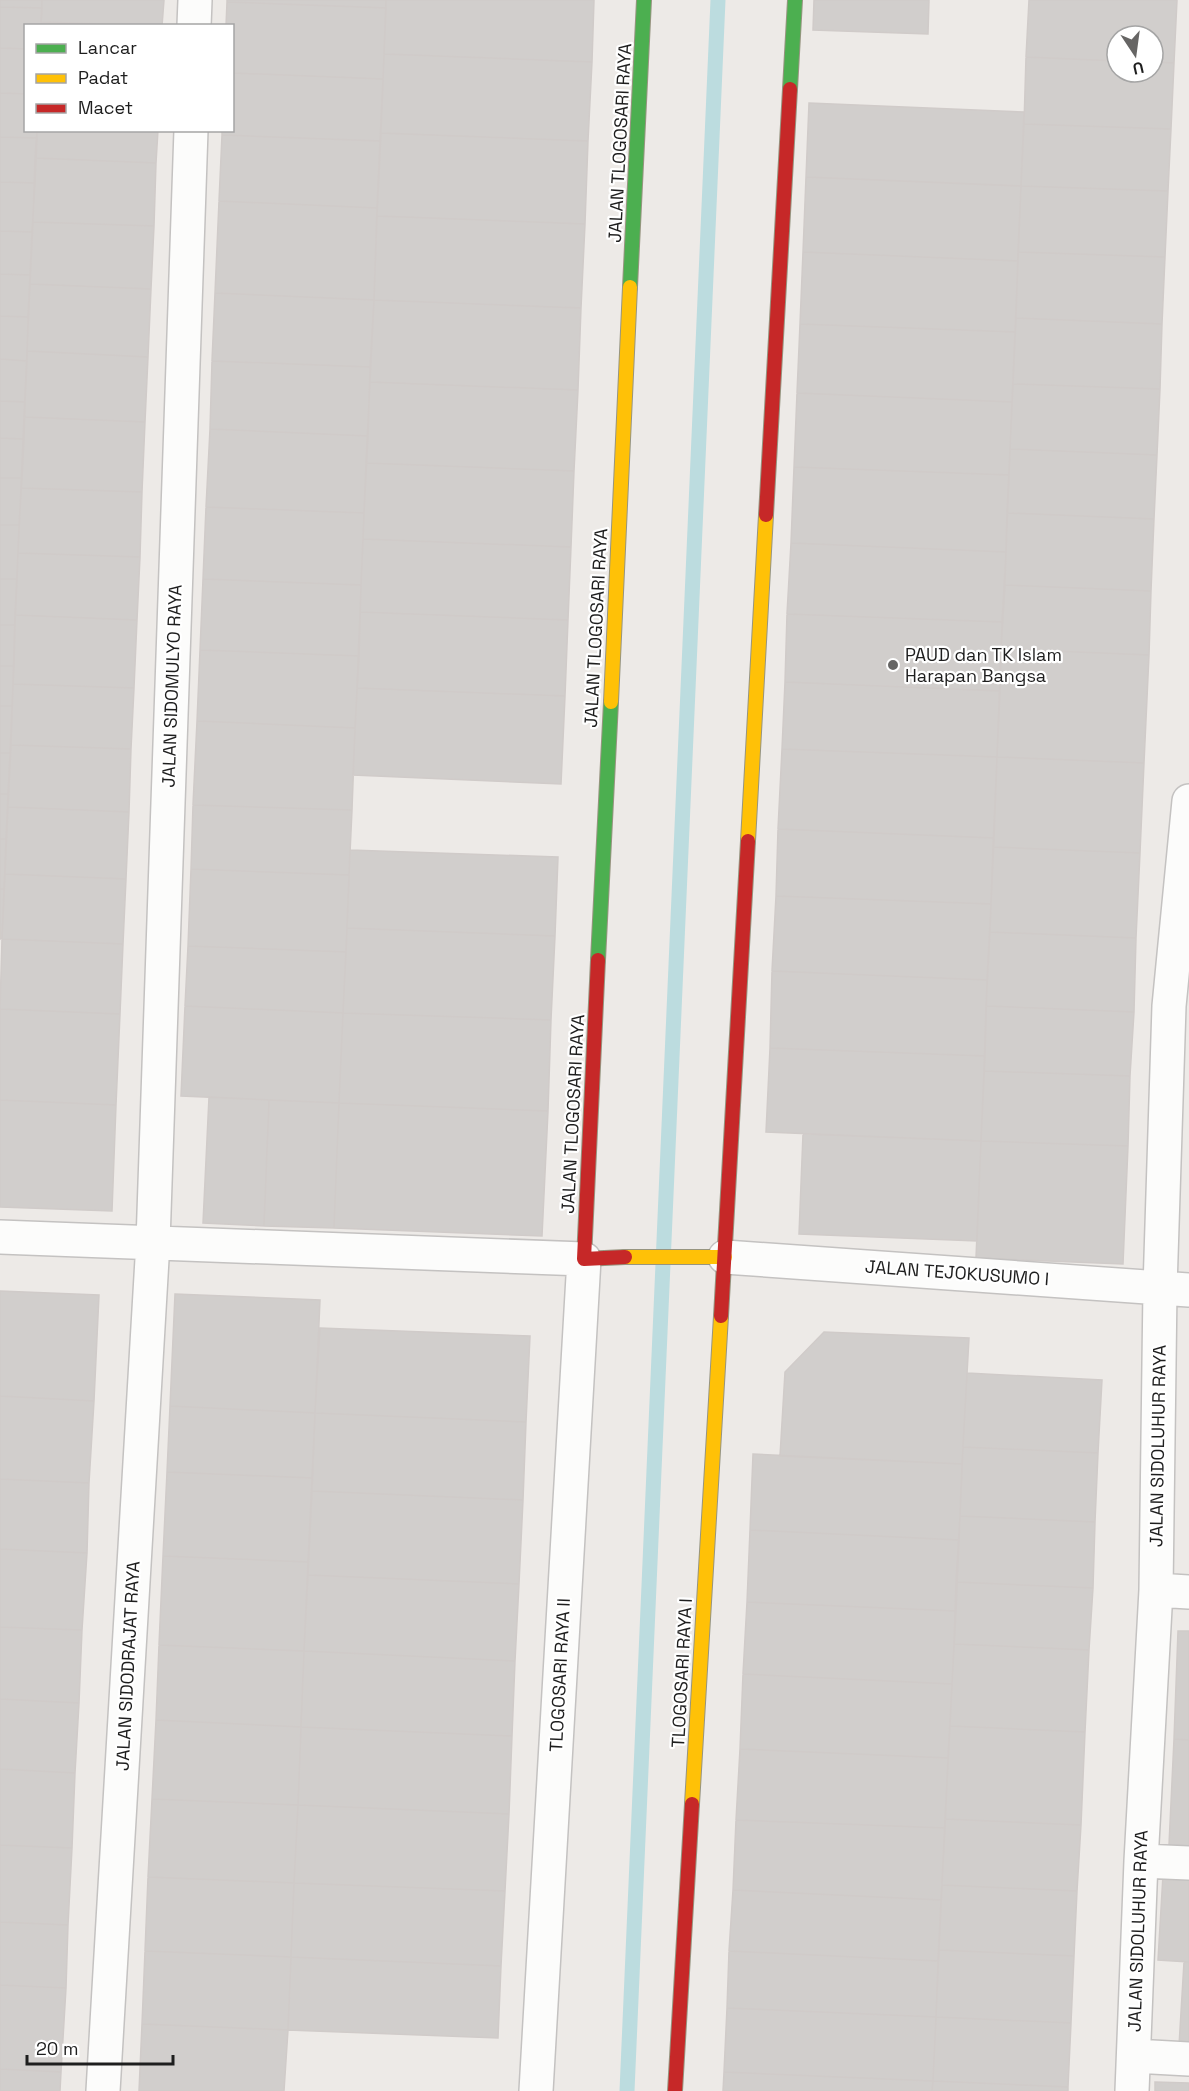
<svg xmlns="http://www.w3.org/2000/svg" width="1189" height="2091" font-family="'Space Grotesk',sans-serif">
<rect width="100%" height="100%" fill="#edeae7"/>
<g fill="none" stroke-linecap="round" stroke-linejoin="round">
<!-- stream -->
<path stroke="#bcdcdf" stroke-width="15" d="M627 2091 718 0"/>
</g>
<!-- building -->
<path fill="#d1cecc" stroke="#d0cbc9" stroke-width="1.5" d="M0 0H42V8L0 7Z
M42 0H164L162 26 41 22Z
M227 0H386V8L227 2Z
M386 0H594L592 62 384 54Z
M814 0H929L928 34 813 30Z
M1029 0H1177L1174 63 1153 62V36H1117V61L1026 57Z
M227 2 386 8 383 79 232 73V26H226Z
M0 7 42 8 41 26H26V49L0 48Z
M41 22 112 26H41Z
M0 48 26 49V94L0 93Z
M384 54 592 62 588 141 381 133Z
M1026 57 1117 61V72H1153V62L1174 63 1171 129 1024 124Z
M232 73 383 79 380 141 222 135V130H232Z
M0 93 26 94V130H37V138L0 137Z
M809 103 1024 112 1021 186 806 177Z
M1024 124 1171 129 1168 191 1021 186Z
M37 130H158L156 163 35 158Z
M381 133 588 141 585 224 377 216Z
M222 135 380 141 377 208 219 201Z
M0 137 37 138 35 183 0 182Z
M35 158 156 163 154 226 33 222Z
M806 177 1021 186 1018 261 803 252Z
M0 182 35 183 32 232 0 231Z
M1021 186 1168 191 1165 257 1018 252Z
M219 201 377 208 374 300 215 293Z
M377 216 585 224 581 308 374 300Z
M33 222 154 226 151 289 30 284Z
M0 231 32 232 30 275 0 274Z
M803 252 1018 261 1015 332 800 324Z
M1018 252 1165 257 1162 324 1016 318Z
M0 274 30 275 28 317 0 316Z
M30 284 151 289 148 357 27 351Z
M215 293 374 300 370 367 212 361Z
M374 300 581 308 578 390 370 382Z
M0 316 28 317 27 361 0 359Z
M1016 318 1162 324 1160 389 1013 384Z
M800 324 1015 332 1012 402 797 393Z
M27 351 148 357 145 422 24 417Z
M0 359 27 361 25 402 0 401Z
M212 361 370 367 368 436 210 429Z
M370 382 578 390 574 471 366 463Z
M1013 384 1160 389 1157 455 1010 449Z
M797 393 1012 402 1009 475 794 467Z
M0 401 25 402 24 439 0 438Z
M24 417 145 422 142 492 21 488Z
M210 429 368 436 364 513 206 507Z
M0 438 24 439 22 478H0Z
M1010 449 1157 455 1154 519 1007 513Z
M366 463 574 471 571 547 363 539Z
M794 467 1009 475 1006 552 791 543Z
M0 478H22L19 525H0Z
M21 488 142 492 140 557 18 553Z
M206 507 364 513 361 585 203 579Z
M1007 513 1154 519 1151 591 1005 585Z
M0 525H19L17 579H0Z
M363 539 571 547 568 620 360 612Z
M791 543 1006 552 1002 622 787 614Z
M18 553 140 557 137 620 15 615Z
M0 579H17L15 625H0Z
M203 579 361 585 359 656 200 650Z
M1005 585 1151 591 1149 655 1001 649Z
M360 612 568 620 565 696 357 688Z
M787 614 1002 622 1000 691 785 682Z
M15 615 137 620 134 688 13 684Z
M0 625H15L14 666H0Z
M1001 649 1149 655 1144 763 997 757Z
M200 650 359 656 355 728 197 721Z
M0 666H14L12 706H0Z
M785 682 1000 691 997 757 782 749Z
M13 684 134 688 131 749 11 745Z
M357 688 565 696 561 784 353 775Z
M0 706H12L10 753H0Z
M197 721 355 728 352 810 193 805Z
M11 745 131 749 129 812 8 807Z
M782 749 997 757 994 838 778 829Z
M0 753H10L8 794H0Z
M997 757 1144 763 1140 853 993 847Z
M0 794H8L6 839H0Z
M193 805 352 810 349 875 191 869Z
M8 807 129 812 126 879 5 874Z
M778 829 994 838 991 904 776 896Z
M0 839H6L4 889H0Z
M993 847 1140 853 1136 938 990 932Z
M350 850 558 857 555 936 347 928Z
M191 869 349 875 346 952 188 946Z
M5 874 126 879 123 944 2 939Z
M0 889H4L2 939H0Z
M776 896 991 904 987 980 772 971Z
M347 928 555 936 551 1020 343 1013Z
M990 932 1136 938 1134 1012 986 1006Z
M2 939 123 944 120 1014 0 1009Z
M188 946 346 952 343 1013 185 1006Z
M772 971 987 980 985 1056 770 1048Z
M185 1006 343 1013 339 1103 181 1096Z
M986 1006 1134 1012 1130 1076 984 1071Z
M0 1009 120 1014 116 1105 0 1100Z
M343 1013 551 1020 548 1111 339 1103Z
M770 1048 985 1056 981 1141 766 1132Z
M984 1071 1130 1076 1128 1146 981 1141Z
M209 1097 269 1100 264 1226 203 1223Z
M0 1100 116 1105 112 1211 0 1207Z
M269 1100 339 1103 334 1228 264 1226Z
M339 1103 548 1111 542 1236 334 1228Z
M803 1134 981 1141 977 1241 799 1234Z
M981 1141 1128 1146 1123 1264 976 1258Z
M0 1291 99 1295 94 1401 0 1396Z
M175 1294 320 1300 315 1413 170 1406Z
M320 1328 530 1336 526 1422 315 1413Z
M824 1332 969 1338 962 1464 780 1456 785 1372Z
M967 1373 1102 1380 1098 1453 963 1447Z
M0 1396 94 1401 89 1483 0 1479Z
M170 1406 315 1413 312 1478 167 1472Z
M315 1413 526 1422 523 1500 312 1491Z
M963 1447 1098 1453 1095 1522 960 1516Z
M753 1454 962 1464 959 1540 750 1530Z
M167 1472 312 1478 308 1562 163 1556Z
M0 1479 89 1483 87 1553 0 1549Z
M312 1491 523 1500 519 1584 308 1575Z
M960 1516 1095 1522 1093 1588 956 1582Z
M750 1530 959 1540 956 1611 747 1602Z
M0 1549 87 1553 82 1630 0 1627Z
M163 1556 308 1562 304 1651 159 1645Z
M308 1575 519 1584 515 1661 304 1651Z
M956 1582 1093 1588 1089 1650 954 1644Z
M747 1602 956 1611 952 1684 743 1674Z
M0 1627 82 1630 79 1703 0 1699Z
M1178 1631H1189V1740L1174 1739Z
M954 1644 1089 1650 1085 1732 950 1726Z
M159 1645 304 1651 301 1727 156 1720Z
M304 1651 515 1661 512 1736 301 1727Z
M743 1674 952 1684 948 1758 740 1749Z
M0 1699 79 1703 75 1773 0 1769Z
M156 1720 301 1727 298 1805 152 1799Z
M950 1726 1085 1732 1081 1825 945 1819Z
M301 1727 512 1736 509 1814 298 1805Z
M1174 1739 1189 1740V1846L1169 1845Z
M740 1749 948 1758 945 1828 736 1820Z
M0 1769 75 1773 72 1848 0 1845Z
M152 1799 298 1805 294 1883 148 1877Z
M298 1805 509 1814 505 1891 294 1883Z
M945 1819 1081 1825 1077 1891 942 1885Z
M736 1820 945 1828 941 1900 733 1890Z
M0 1845 72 1848 68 1925 0 1922Z
M1163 1875 1189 1876V1962L1158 1960Z
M148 1877 294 1883 291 1957 145 1951Z
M294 1883 505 1891 501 1966 291 1957Z
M942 1885 1077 1891 1074 1956 939 1950Z
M733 1890 941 1900 938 1961 729 1951Z
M0 1922 68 1925 66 1988 0 1985Z
M939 1950 1074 1956 1071 2023 936 2017Z
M145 1951 291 1957 288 2030 142 2024Z
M729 1951 938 1961 936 2017 727 2008Z
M291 1957 501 1966 498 2038 288 2030Z
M1184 1962H1189V2047L1179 2046Z
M0 1985 66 1988 61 2072 0 2069Z
M727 2008 936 2017 933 2081 724 2072Z
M936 2017 1071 2023 1068 2087 933 2081Z
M142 2024 288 2030 284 2091H139Z
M0 2069 61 2072 60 2091H0Z
M724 2072 933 2081 932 2091H723Z
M933 2081 1068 2087V2091H932Z
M1155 2082 1189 2083V2091H1155Z"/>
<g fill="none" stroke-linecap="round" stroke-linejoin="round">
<defs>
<path id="street" d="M194 26 195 0
M0 1237 584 1259 536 2091
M725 1257 1189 1290
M1156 1590 1189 1592
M1141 1861 1189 1863
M1134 2056 1189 2059
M103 2091 153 1242 191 130
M1132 2091 1141 1861 1156 1590 1160 1288 1169 1006 1189 801"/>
<path id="fast" d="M790 89 795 0
M630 287 644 0
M598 960 611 702"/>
<path id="slow" d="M611 702 630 287
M748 841 766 515
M625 1257H725
M692 1804 721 1316"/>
<path id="jam" d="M766 515 790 89
M598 960 584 1259 625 1257
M721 1316 748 841
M675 2091 692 1804"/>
</defs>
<!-- street casing -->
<use href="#street" stroke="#c4c2c1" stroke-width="36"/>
<!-- fast casing -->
<use href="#fast" stroke="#979580" stroke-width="16"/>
<!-- slow casing -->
<use href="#slow" stroke="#979580" stroke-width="16"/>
<!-- jam casing -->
<use href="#jam" stroke="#979580" stroke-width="16"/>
<!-- street -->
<use href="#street" stroke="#fcfcfb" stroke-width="33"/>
<!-- fast -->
<use href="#fast" stroke="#4caf50" stroke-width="14"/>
<!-- slow -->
<use href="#slow" stroke="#ffc107" stroke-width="14"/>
<!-- jam -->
<use href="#jam" stroke="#c62828" stroke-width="14"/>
</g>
<!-- markers -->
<circle fill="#666564" stroke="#fff" stroke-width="2" cx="893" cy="665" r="6"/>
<g text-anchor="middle" stroke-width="4.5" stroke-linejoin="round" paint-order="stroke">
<!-- street labels -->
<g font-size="18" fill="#1e1e1e" stroke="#fff">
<text transform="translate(620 143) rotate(-87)" y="6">JALAN TLOGOSARI RAYA</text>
<text transform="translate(596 628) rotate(-87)" y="6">JALAN TLOGOSARI RAYA</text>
<text transform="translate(172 686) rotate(-88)" y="6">JALAN SIDOMULYO RAYA</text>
<text transform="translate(573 1114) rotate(-87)" y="6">JALAN TLOGOSARI RAYA</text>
<text transform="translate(957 1273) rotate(4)" y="6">JALAN TEJOKUSUMO I</text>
<text transform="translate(1158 1446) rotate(-89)" y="6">JALAN SIDOLUHUR RAYA</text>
<text transform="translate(128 1666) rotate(-87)" y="6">JALAN SIDODRAJAT RAYA</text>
<text transform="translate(682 1673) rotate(-87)" y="6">TLOGOSARI RAYA I</text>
<text transform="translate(560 1675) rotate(-87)" y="6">TLOGOSARI RAYA II</text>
<text transform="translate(1138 1931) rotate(-88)" y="6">JALAN SIDOLUHUR RAYA</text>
</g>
<!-- poi labels -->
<g font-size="18" fill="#1e1e1e" stroke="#fff" text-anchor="start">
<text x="905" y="661">PAUD dan TK Islam<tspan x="905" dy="21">Harapan Bangsa</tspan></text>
</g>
</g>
<!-- legend -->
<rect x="24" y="24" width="210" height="108" fill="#ffffff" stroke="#a5a5a5" stroke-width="1.5"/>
<rect x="36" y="44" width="30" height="9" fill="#4caf50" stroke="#a5a5a5" stroke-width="1.5"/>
<text x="78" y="54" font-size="18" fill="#1e1e1e">Lancar</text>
<rect x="36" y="74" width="30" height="9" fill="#ffc107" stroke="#a5a5a5" stroke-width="1.5"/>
<text x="78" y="84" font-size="18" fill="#1e1e1e">Padat</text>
<rect x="36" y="104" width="30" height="9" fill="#c62828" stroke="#a5a5a5" stroke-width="1.5"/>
<text x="78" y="114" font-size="18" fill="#1e1e1e">Macet</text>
<!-- north arrow -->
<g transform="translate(1135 54) rotate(167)"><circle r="28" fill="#ffffff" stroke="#a5a5a5" stroke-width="1.5"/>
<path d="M0-4.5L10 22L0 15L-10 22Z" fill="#666564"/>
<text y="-9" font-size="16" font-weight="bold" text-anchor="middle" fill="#1e1e1e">U</text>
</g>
<!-- scale -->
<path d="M27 2055v9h146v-9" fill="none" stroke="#1e1e1e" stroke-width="3"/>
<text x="36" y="2055" font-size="18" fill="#1e1e1e" stroke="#ffffff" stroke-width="4.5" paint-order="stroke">20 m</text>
</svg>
